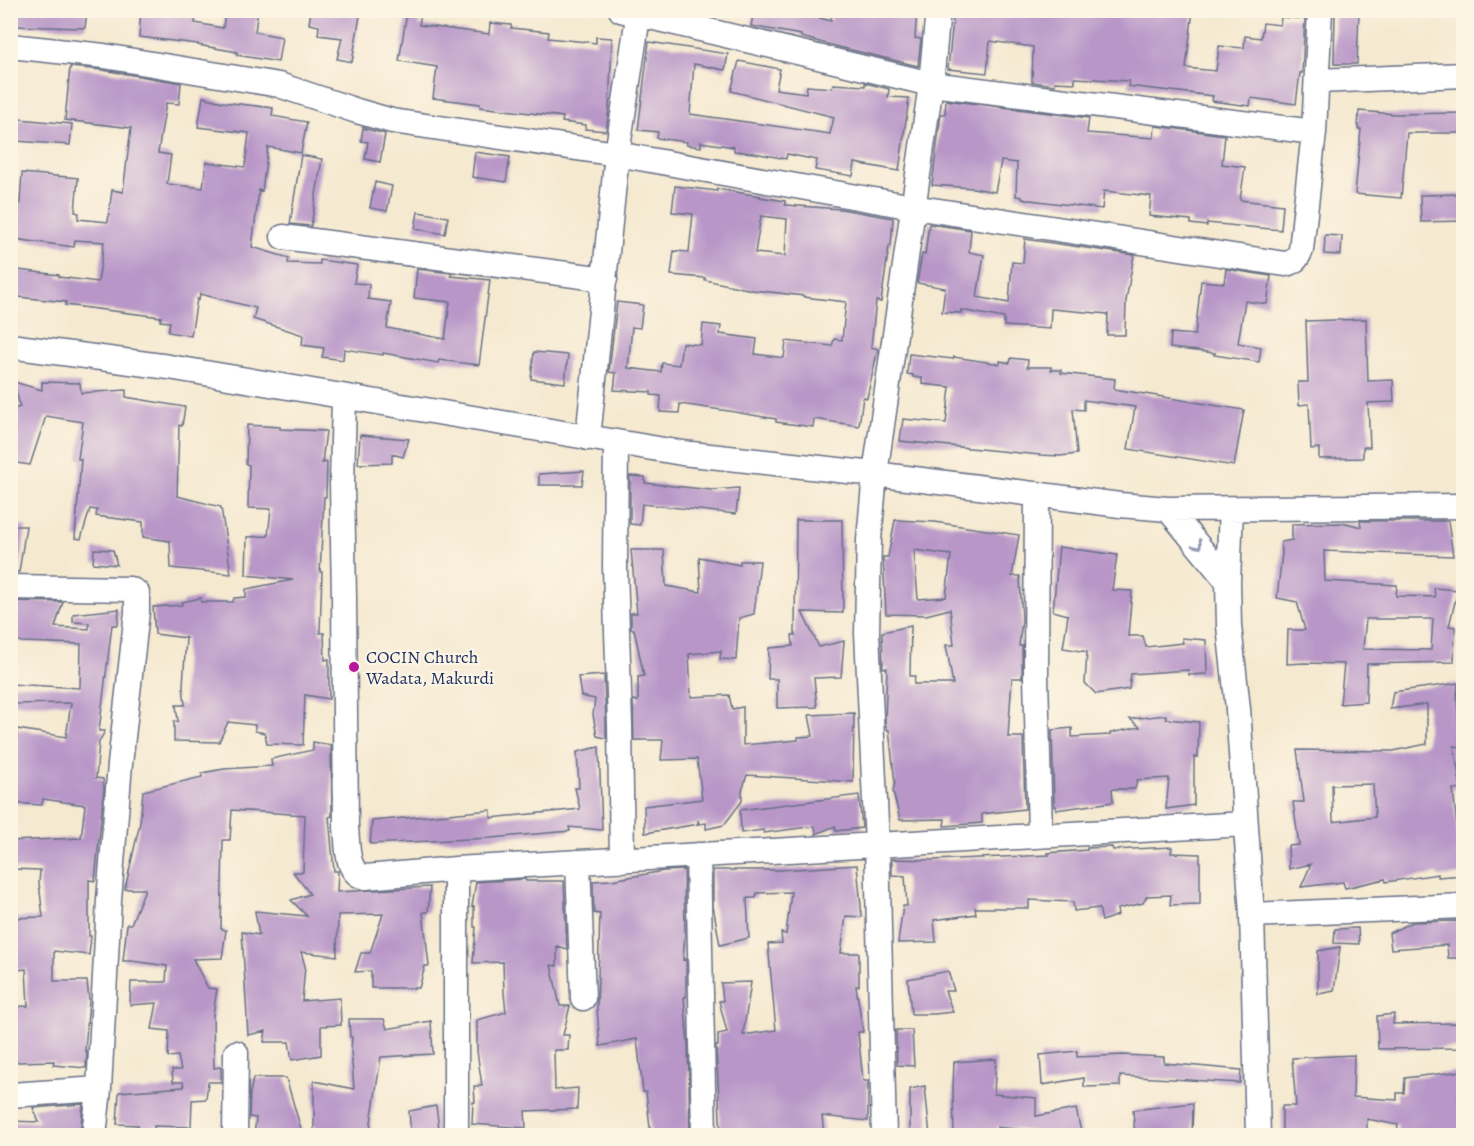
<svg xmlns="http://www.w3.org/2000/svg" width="1474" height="1146" font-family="Alegreya,serif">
<rect width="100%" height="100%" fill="#fcf5e5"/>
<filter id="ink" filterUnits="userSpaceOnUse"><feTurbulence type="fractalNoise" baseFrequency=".0167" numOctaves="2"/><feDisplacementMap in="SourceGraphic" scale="12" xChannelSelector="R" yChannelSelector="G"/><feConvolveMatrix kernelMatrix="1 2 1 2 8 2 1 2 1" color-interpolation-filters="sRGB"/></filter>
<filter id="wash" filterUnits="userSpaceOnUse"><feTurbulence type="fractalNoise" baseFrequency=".008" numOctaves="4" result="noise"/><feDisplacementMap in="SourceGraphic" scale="24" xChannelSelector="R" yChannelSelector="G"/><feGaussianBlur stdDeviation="1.35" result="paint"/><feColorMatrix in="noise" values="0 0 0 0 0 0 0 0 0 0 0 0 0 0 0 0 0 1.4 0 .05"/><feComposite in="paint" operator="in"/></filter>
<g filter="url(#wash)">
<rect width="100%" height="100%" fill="#f5e9d0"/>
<g id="blocks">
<!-- building -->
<path fill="#b896c8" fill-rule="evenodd" d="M10 10H87L85 28 10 26Z
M141 10H161L196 15 195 23 223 28 225 10H258L255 32 282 37 278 62 237 55V52L198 45V44L139 37Z
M311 10H361L352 62 337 59 342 38 318 35 319 26 309 24Z
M754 10H790L831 21 832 10H917L915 38 921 39 918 66 835 46 801 37V35L751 26Z
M954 10H1193L1186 68 1216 71 1219 46 1244 48 1245 36 1261 38 1263 23 1280 25 1281 17 1305 19 1302 73H1300L1296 104 1251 98 1250 106 1212 101 1213 96 1128 86 1129 81 1075 78V83L1055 82V85L1032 82 1033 47 990 41 987 73 948 69Z
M1335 10H1359L1357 64H1334Z
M407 12 421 14 419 25 489 34 490 23 511 25V28L549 32 548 38 596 43V37L612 38 609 109 606 131 585 129 586 125 562 122 563 117 480 107V104L433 98 437 67 399 61Z
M649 42 728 54 725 70 694 64 690 114 830 134 834 117 731 91 739 61 780 69 776 89 806 93 807 86 832 88 833 84 865 86V83L889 89 888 97 909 98 899 171 855 163 853 176 815 170 817 160 787 154 786 159 754 153 734 151V147L701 142V147L686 145 687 142 657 138 658 132 638 130Z
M70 67 102 70 181 83 179 104 166 103 158 153 171 155 167 184 203 188 206 162 245 167 249 133 198 127 203 97 223 102 273 108 272 116 307 122 301 153 268 147 262 191 259 190 252 247 289 258 288 263 320 264V260L357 265 354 283 369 284 368 299 391 302 387 328 445 339 450 302 414 298 417 269 451 273V276L490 280 479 365 439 360 438 363 383 353V355L344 349 343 360 322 357 324 348 302 345 303 335 253 319 256 308 200 294 199 300 197 299 191 336 168 332 170 322 160 321 161 317 65 305 66 302 19 297V294L10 293V269L59 275V277L98 282 104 242 75 240 74 247 14 239 20 202 22 173 78 178 75 212 79 213 78 219 108 222 112 190 123 192 131 128 65 120Z
M946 100 1089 118 1087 133 1154 138 1155 126 1225 135 1222 164 1245 167 1240 200 1283 205 1281 230 1207 223V226L1191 224V220L1149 216 1151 196 1104 191 1102 209 1022 199V197L1016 196 1017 163 1001 161 995 192 973 188 932 185 941 114H945Z
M1359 111 1395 114 1464 113V133H1407L1401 198 1355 194 1361 129H1358Z
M19 119 72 124 70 145 17 141Z
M363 128 385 134 380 162 365 159 368 142 361 141Z
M475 152 510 157 506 182 472 177Z
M301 155 322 159 311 226 290 224Z
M375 182 392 186 387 211 370 208Z
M675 186 717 191V189L760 196V197L785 201V205L841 209 893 218 891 246H889L881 302 876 301 871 347 878 349 867 398 863 397 859 426 814 419 813 427 776 422V419L729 411 680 404 679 413 660 412 661 396 651 395V392L614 390 616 373 609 372 617 302 643 305 640 328 632 327 628 368 661 372 662 363 679 365 682 343 701 345 703 324 721 326 720 334 757 339 755 354 784 358 786 341 832 346 834 339 842 340 846 302 804 297V296L752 290 705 280V278L671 275 674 251 689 252 693 214 672 212ZM761 216 787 219 785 256 755 253Z
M1464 194V221L1421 222 1420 195Z
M418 212 448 217 445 234 415 229Z
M929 224 971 230 969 252 984 255 977 297 1009 303 1012 262 1023 263 1025 239 1134 255 1126 301 1125 335H1107L1108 314 1051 309 1050 329 1004 326V318L961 310V313L942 312 945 288 917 283 922 254 925 255Z
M1325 235 1342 236 1341 255 1324 254Z
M1226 269 1271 276 1267 304 1245 301 1238 343 1261 347 1259 362 1214 355 1215 353 1170 348 1171 333 1195 335 1201 281 1224 283Z
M1366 319 1368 381 1393 380 1394 402 1368 403 1370 447H1363V458L1319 459V448L1311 449 1309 404 1299 405 1298 382H1308L1306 321Z
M534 352 568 355 565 383 531 379Z
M909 354 953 359 954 357 1000 364V361L1010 363 1011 358 1028 360 1027 367H1051V370H1061V373L1115 379 1114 389 1244 410 1234 466 1128 449 1135 407 1084 400V410L1073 409 1077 454 1060 456 1040 455 900 441 903 419 946 423 950 387 922 384V378L913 377V375L907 374Z
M14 382 42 390V382L80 383 81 393 126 390V397L185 407 182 426 179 425 177 496 221 507 231 574 171 568 170 541 143 537V522L96 516 97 510 90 509 81 539 75 538 81 459H78L83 422 46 416 30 465 10 462V410L20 407Z
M247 425 280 427V429L326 431 322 463 327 462 326 497H324L320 572H322L320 633H324L325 660 329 659V699L305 695 303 745 267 744 265 733 255 731V725L228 722 219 742 174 741V721L178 722 176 705H185L183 686 186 638 155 634 153 607 182 605V602L201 598V602H233L234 598 246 597V589L293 580 246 575 247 537 268 536 271 509 248 508 249 465 246 464Z
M360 435 409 439 403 457 392 454V463L358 464Z
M584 471 582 485H539V474Z
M630 476 645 477V483L712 490 739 488 736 514 642 504 640 525 630 524Z
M796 520H842L843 613 802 612 819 647 844 641 841 677 814 678 817 707 777 708V679H768L769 648 793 646 792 635H795Z
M895 520 935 522 1019 535 1012 576H1020L1022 620 1019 646H1022V678H1012L1008 737H1023L1025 809 982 814V823L944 826 945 819 900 820 893 791 895 783 889 730H887L885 721 887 668H883L882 632 911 626 910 676H915L914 684H953L946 645H954L950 609 926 615 886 614 883 557H888ZM914 550 951 555 946 597 918 599Z
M1360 521H1448L1453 556 1324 551 1325 581 1397 585 1396 596 1435 597 1434 588 1458 590 1449 626 1455 627 1454 662 1367 664 1366 702 1340 704 1344 664 1305 663 1287 664 1288 630H1305L1297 602 1277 598 1282 553 1281 542 1292 540V524L1346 523 1361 527ZM1366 619H1433L1431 650 1363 649Z
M10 526H26L19 572H10Z
M1059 547 1117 555 1112 590 1132 591 1128 636H1143L1146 647 1183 643 1182 638 1206 640 1207 674 1189 675 1188 670 1131 674 1129 689 1096 694 1085 683 1087 652 1063 648 1068 615 1053 611Z
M94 549 113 550 117 565 93 563Z
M631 550H664L666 586 701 592 699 557 740 565V561H760L754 614 739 618 736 660 720 659 721 651 689 654 691 697 729 695 732 709 743 707V745L798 740V737L813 736 809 715 854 713 853 782 747 775 742 791V801L724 825 706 829V823L699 824 698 820V824L645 833 644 806 702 799 697 759 661 760 663 740H634L633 700 638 701V677L644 676 634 629H631V613H637Z
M10 601 63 602 55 627 89 629V623L73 622V614L119 609 118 625H112L99 731H105L99 742 96 778 103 779 104 788 95 881 89 880V936H91L89 955 54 951V981H87L89 1000 85 1051H87L86 1068 53 1065 54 1061 18 1062 10 1060V1007L28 1006 26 969 10 971V918L43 917 39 883 40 870 10 869V841L81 838 85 805 43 799 42 805 10 803 11 771 16 772 17 729 66 737 71 703 10 704V684L80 688 81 644 22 642 10 638Z
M604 675 606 725V738L597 736 593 715 595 699 581 696 578 677Z
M1458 683 1457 698 1460 747 1454 746 1461 789H1453L1458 836H1464V875L1438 877V874L1386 882 1385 879 1345 888 1343 882 1301 887 1311 864 1289 869 1288 846 1299 845 1293 802H1304L1297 750 1393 751 1427 744V704L1390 709 1393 692ZM1373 784 1375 817 1333 822 1332 785Z
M1166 715V719L1199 722 1198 757H1194V805L1166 809 1169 778 1137 780 1135 789H1112L1113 802 1056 810V806H1054L1052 730 1072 728V737L1110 735V733L1140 727 1130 719Z
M313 742 331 745 332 816 329 817 334 871H338L337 892 430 887 428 912H423L429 966H425L419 988H371V971L355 972 361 953H370L383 914 338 915 337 956 301 952 305 966 302 1001 340 998 341 1025 321 1026V1055L292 1060 289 1042H264L266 1031 248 1035 242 932 259 935 255 911 307 916 291 900 310 894 293 872H303L305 815 232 810 230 840H223L221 929 226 930 222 958 193 959 208 988 217 989 213 1015 214 1068 221 1067V1082H208L206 1099 192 1100 191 1127 154 1126 155 1136H139L138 1125 117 1124 119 1092 184 1087 183 1082H173L172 1070H181L178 1056 168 1057 169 1031 152 1029 157 1003 130 1005 131 982H166L167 966 132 961H123L127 924H131L145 889H125L140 823 143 791 202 777V773L224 769 272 766 271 759 313 750Z
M599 747 602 830 569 827 570 831 491 838 370 844 372 821 491 810V818L580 809 575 788H579L577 752Z
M859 795 862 828 836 831 835 826 816 834 815 826 764 833 763 830 741 833 740 810Z
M1112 847 1113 850 1172 847 1171 853 1200 854V904L1170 905 1171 895 1147 896 1143 903 1117 909 1118 915 1102 921 1099 908 1074 911 1073 902 1029 900V908H975L976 914 934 920 936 942 898 943 903 906H907L905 876 892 875V859L933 860 1049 855 1048 853 1087 850V848Z
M857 865 862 917 846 916 841 953H859V986H856L863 1032H858L863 1081H868V1121L822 1116 824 1136H745L744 1133 721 1136 716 1046H718V1034L727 1032 719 1001H723L721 983 751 982 743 1035 776 1030 768 944 782 943 781 933 786 934 791 892 757 893 756 898H747L749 938 720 945 713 906V870H780Z
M684 870 685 934 683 960 686 959V997H684L688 1044 690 1136H651L646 1092H643L637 1039 600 1046 597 1009 600 914 594 913 593 881 612 880 664 871Z
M525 879 526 881H564L567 949 557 946V966L551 965 560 1006H570L563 1035H569L568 1050H554L555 1090 578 1088 577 1109 525 1111 526 1128 472 1124 473 1102H475L474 1086H482L477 1051V1020L506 1012 504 993 503 962 473 963 476 927H474V906L472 907 476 882Z
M1454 921 1464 922 1462 958H1448L1447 945 1391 949 1389 933 1413 922Z
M1358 928 1359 944 1334 943 1335 929Z
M1340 947 1334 991 1318 994V951Z
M948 971 954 991H945L953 1012 934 1014H911L908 979Z
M1394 1014 1393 1024 1460 1023 1463 1048 1378 1049 1377 1016Z
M349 1019H384L387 1029 431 1021 433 1054 381 1057 369 1136H314V1081L354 1089 351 1050 352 1037H350Z
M896 1030H912L914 1066 897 1065Z
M1077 1051V1057L1124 1055 1164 1057V1063L1241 1070 1240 1083 1120 1076V1086L1084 1087V1078L1042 1085 1040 1055Z
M1354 1055 1353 1097 1397 1100V1093H1404L1405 1078 1462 1071 1458 1100 1464 1099V1135L1426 1133H1397L1398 1125 1367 1119V1136H1282V1106H1296L1292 1058Z
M996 1059 994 1094 1036 1098V1116L1076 1109 1082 1136H1047V1133L997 1127V1136H954L953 1088 954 1062Z
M253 1078H286L303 1136H254L256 1118 249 1117 250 1093Z
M925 1086 930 1136H910V1089Z
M1193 1103 1192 1136H1135L1133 1110Z
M83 1104 80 1136H10V1121L39 1122 33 1108Z
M436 1106 440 1136H411L409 1111Z"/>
</g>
</g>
<g filter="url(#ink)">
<use href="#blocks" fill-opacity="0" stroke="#677086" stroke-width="1.5"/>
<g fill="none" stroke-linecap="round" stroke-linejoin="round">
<defs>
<path id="minor" d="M621 10 931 84 1314 132
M10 46 104 56 279 85 357 111 392 121 617 154 913 207 1285 264C1295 262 1297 259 1301 250L1314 132 1320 10
M1317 81 1464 75
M283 237 605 279
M10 346 169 367 682 453 875 474 1120 505 1168 509 1464 506
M344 397 342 484 344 598 346 827C348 844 345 874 366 877L456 869
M588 438 617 154 639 10
M616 442 615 568 620 725 622 860
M1037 494 1036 675 1040 835
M1168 509 1228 582
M1231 509 1228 582 1229 626 1238 709 1252 915 1258 1136
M10 587 130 589 137 593V612L120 764 109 900 99 1089 94 1136
M698 855 704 1136
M578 862 583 998
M1252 915 1464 906
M10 1095 99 1089
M235 1136 236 1053
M456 1136V869L1245 824
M884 1136 877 844 867 633 869 540 875 474 931 84 938 10"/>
</defs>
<!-- minor casing -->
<use href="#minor" stroke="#677086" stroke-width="27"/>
<!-- minor -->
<use href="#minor" stroke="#fff" stroke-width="24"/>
</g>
<!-- one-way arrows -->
<defs><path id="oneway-chevron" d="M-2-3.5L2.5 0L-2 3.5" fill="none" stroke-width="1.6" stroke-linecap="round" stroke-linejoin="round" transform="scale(1.5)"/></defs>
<use stroke="#8d97ae" href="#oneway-chevron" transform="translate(1198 545) rotate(50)"/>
</g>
<!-- markers -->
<circle fill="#b5179e" stroke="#fcf5e5" stroke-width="2" cx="354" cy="667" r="6"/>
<g text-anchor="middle" stroke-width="4.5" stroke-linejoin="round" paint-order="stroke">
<!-- poi labels -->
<g font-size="18" fill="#1b2f5e" stroke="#fcf5e5" text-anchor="start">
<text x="366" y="663">COCIN Church<tspan x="366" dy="21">Wadata, Makurdi</tspan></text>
</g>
</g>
<!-- margin -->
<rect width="1474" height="1146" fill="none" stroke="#fcf5e5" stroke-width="36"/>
</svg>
